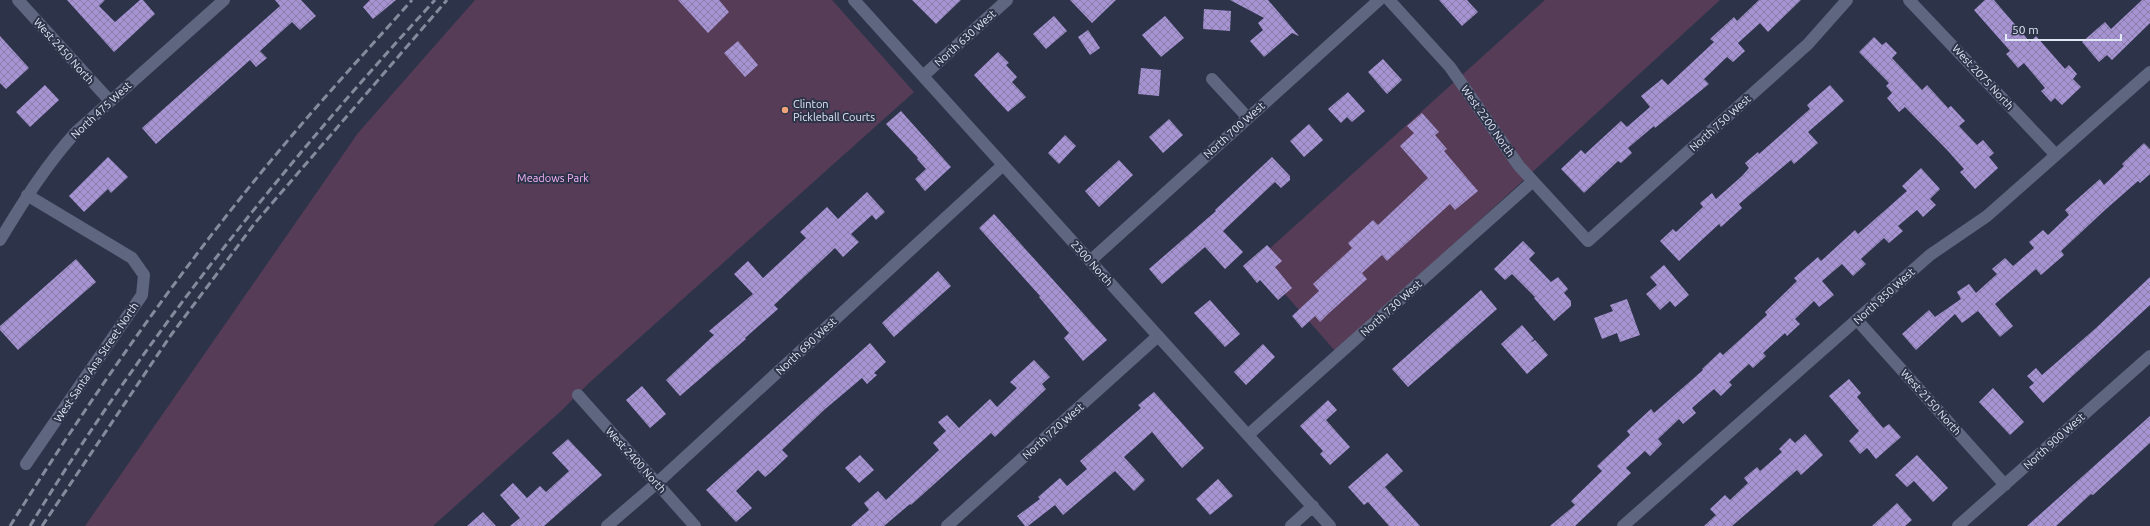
<svg xmlns="http://www.w3.org/2000/svg" width="2150" height="526" font-family="Ubuntu,sans-serif">
<defs>
<pattern id="building-cross-hatch" width="8" height="8" patternUnits="userSpaceOnUse"><rect width="8" height="8" fill="#a693d1"/><path d="M0 0l8 8M0 8l8-8" fill="none" stroke="#897ca8"/></pattern>
</defs>
<rect width="100%" height="100%" fill="#2d344a"/>
<!-- green -->
<path fill="#563c57" d="M475 0H832L914 92 589 383 561 411 433 526H85L358 133Z
M1545 0H1720L1336 352 1256 261Z"/>
<!-- building -->
<path fill="url(#building-cross-hatch)" d="M67 0H105L99 6 115 22 140 0H143L155 14 114 52Z
M275 0H301L316 16 300 30 292 22 260 51 267 58 256 67 250 60 156 144 142 128 280 6Z
M370 0H396L373 19 363 7Z
M678 0H719L729 12 708 33Z
M912 0H961L936 24Z
M1070 0H1116L1092 23Z
M1230 0H1268L1299 36 1292 33 1264 57 1250 41 1263 30 1258 23 1264 18Z
M1439 0H1467L1478 12 1462 26Z
M1759 0H1801L1768 32 1760 23 1738 43 1745 51 1733 62 1727 57 1704 79 1709 84 1655 128 1654 126 1628 148 1632 153 1621 163 1618 161 1584 193 1561 169 1581 150 1585 154 1621 121 1627 127 1650 107 1641 96 1662 79 1668 85 1714 42 1710 39 1734 17 1737 21Z
M1985 0H1994L2030 42 2036 36 2065 69 2069 65 2077 74 2073 79 2081 87 2062 105 2055 98 2051 102 2041 91 2045 88 2024 63 2018 68 2006 54 2010 51 1974 10Z
M2142 0H2150V23L2112 60 2107 55 2099 62 2082 42 2105 22 2111 29Z
M1204 9 1231 11 1230 31 1203 29Z
M1054 16 1067 31 1046 49 1033 34Z
M1165 16 1184 38 1161 57 1142 35Z
M1088 30 1100 48 1090 55 1078 37Z
M0 36 29 68 6 89 0 83Z
M1874 37 1882 45 1886 42 1897 53 1892 58 1922 90 1927 85 1948 108 1951 106 1965 121 1959 126 1977 145 1983 140 1994 153 1989 157 1998 168 1975 189 1960 172 1964 169 1948 151 1905 107 1899 112 1887 98 1892 93 1886 86 1889 83 1859 52Z
M738 41 758 65 745 77 724 53Z
M998 52 1009 63 1006 65 1017 77 1012 82 1026 97 1008 112 974 75Z
M1383 59 1402 80 1387 94 1368 72Z
M1141 68 1161 70 1159 96 1138 94Z
M45 85 59 100 30 127 16 112Z
M1830 85 1844 101 1808 132 1818 143 1794 164 1791 160 1739 204 1742 208 1721 227 1719 224 1679 261 1660 241 1673 229 1676 232 1703 207 1700 203 1712 193 1716 199 1742 176 1749 168 1745 163 1758 152 1759 154 1810 109 1807 105Z
M1348 92 1365 111 1352 122 1347 117 1341 123 1328 109Z
M901 111 951 167 925 191 915 179 926 169 917 159 918 158 886 124Z
M1422 113 1439 132 1435 135 1447 149 1444 151 1478 191 1455 210 1450 204 1387 261 1382 255 1362 273 1367 279 1328 314 1320 322 1315 316 1302 328 1292 316 1319 291 1313 284 1352 248 1348 243 1373 220 1378 225 1428 178 1400 146 1414 133 1407 126Z
M1169 119 1183 135 1163 153 1149 137Z
M1309 124 1323 140 1304 157 1290 141Z
M1065 135 1076 146 1059 164 1048 153Z
M2144 143 2150 149V174L2140 183 2138 181 2105 210 2061 251 2064 255 2041 275 2036 269 1995 304 2013 326 2000 337 1978 311 1962 323 1955 314 1916 350 1902 334 1929 310 1935 317 1961 299 1957 292 1969 284 1976 293 1997 274 1992 269 2005 258 2013 266 2034 248 2029 242 2043 230 2048 235 2069 215 2065 210 2100 179 2104 185 2124 166 2122 164Z
M108 157 128 177 111 193 108 189 84 212 69 196Z
M1272 157 1290 176V180L1281 188 1275 182 1223 231 1243 252 1225 269 1205 247 1162 284 1149 269 1216 211 1215 210Z
M1119 160 1133 175 1099 207 1085 191Z
M1921 168 1940 189 1930 199 1936 205 1923 217 1917 210 1898 226 1903 231 1889 243 1884 238 1861 259 1866 264 1853 276 1842 264 1822 281 1834 295 1819 307 1814 301 1795 319 1800 324 1787 336 1785 333 1763 353 1766 356 1753 368 1749 364 1729 382 1732 385 1721 396 1714 389 1692 408 1696 413 1683 424 1679 419 1658 439 1662 444 1650 456 1645 451 1626 468 1631 473 1575 526H1550L1575 505 1571 501 1602 471 1597 466 1630 435 1627 431 1651 409 1654 413 1703 370 1702 369 1720 352 1723 355 1767 315 1765 312 1797 281 1794 278 1818 257 1821 261 1855 230 1858 234 1907 191 1902 186Z
M867 192 885 212 876 220 872 215 851 234 859 242 843 257 835 248 774 305 778 309 745 338 746 339 680 396 666 380 714 335 709 331 753 294 734 274 748 261 763 278 806 238 800 232 827 207 838 219Z
M994 214 1107 340 1083 361 1064 338 1069 333 1039 297 1040 296 979 228Z
M1523 241 1535 253 1529 259 1551 282 1558 277 1568 289 1564 293 1571 301V306L1554 321 1534 298 1535 297 1512 274 1505 280 1494 269Z
M1267 245 1282 261 1275 267 1292 288 1278 300 1260 280 1257 283 1243 266Z
M76 259 96 282 18 350 0 330V326Z
M1664 265 1689 295 1675 307 1670 301 1660 310 1646 294 1657 285 1650 277Z
M938 271 951 286 894 337 882 323Z
M2150 277V305L2043 403 2029 387 2034 383 2027 376 2036 368 2042 375 2096 328Z
M1481 290 1497 309 1408 387 1392 369Z
M1627 299 1640 335 1620 342 1617 333 1602 339 1594 318 1613 311 1610 305Z
M1210 300 1240 334 1225 347 1194 313Z
M1522 325 1534 339 1530 343 1535 340 1548 355 1527 374 1501 344Z
M870 343 886 362 874 373 877 375 867 384 862 378 824 410 782 450 788 456 770 473 765 477 758 470 736 491 752 508 736 522 706 490Z
M1263 344 1275 357 1246 385 1234 372Z
M1034 360 1050 377 1042 384 1046 389 995 437 991 433 911 505 910 504 884 526H851L869 510 864 503 878 491 886 500 939 450 933 443 946 431 938 422 947 415 959 428 990 399 997 407 1017 388 1010 382Z
M1849 379 1861 393 1857 397 1883 428 1889 424 1901 437 1876 459 1867 448 1860 454 1849 441 1859 431 1829 396Z
M642 386 666 414 650 428 626 400Z
M1993 388 2024 422 2010 435 1979 402Z
M1154 392 1204 448 1182 468 1152 432 1124 457 1145 480 1134 491 1115 471 1063 515 1055 505 1028 526H1025L1017 516 1040 499 1038 497 1060 478 1067 486 1087 469 1080 461 1141 408 1138 405Z
M1328 400 1337 410 1326 420 1350 447 1330 465 1320 454 1323 451 1300 426Z
M2150 416V443L2093 495 2091 494 2056 526H2027Z
M1805 434 1823 455 1801 475 1797 470 1732 526H1704L1716 515 1710 509 1725 495 1730 500 1748 483 1744 478 1757 467 1760 471 1782 452 1779 449 1790 438 1795 443Z
M568 439 602 475 544 526H510L520 518 500 495 513 483 527 498 540 486 546 492 569 471 552 453Z
M1387 453 1403 471 1385 487 1420 526H1389L1368 502 1364 505 1348 487Z
M860 455 874 470 859 483 845 468Z
M1917 455 1948 488 1933 502 1914 481 1907 487 1895 475Z
M1218 479 1233 496 1210 515 1196 499Z
M1897 503 1912 520 1905 526H1872Z
M483 512 496 526H467Z"/>
<g fill="none" stroke-linecap="round" stroke-linejoin="round">
<!-- minor -->
<path stroke="#5f6780" stroke-width="12" d="M18 0 110 101
M854 0 1330 526
M1389 0 1450 67 1519 166 1588 241 1808 44 1847 0
M1909 0 2056 155
M923 76 1007 0
M1212 79 1248 118
M0 240C23 202 46 165 76 132L224 0
M1090 261 1379 0
M1857 320 2005 485
M578 395 695 526
M1248 435 1533 181
M26 464 142 295 144 275 132 258 27 195
M607 526 657 483 1003 165
M947 526 1158 336
M1291 526 1313 506
M1623 526 1930 255 1987 216 2150 72
M1958 526 2150 356"/>
<!-- rail -->
<path stroke="#848b9d" stroke-width="3" stroke-dasharray="8 4" stroke-linecap="butt" d="M10 526C96 389 190 255 295 132 333 87 373 44 412 0
M30 526C145 337 286 162 435 0
M42 526 171 335 255 223 447 0"/>
</g>
<!-- markers -->
<circle fill="#f0a279" stroke="#2d344a" stroke-width="1.5" cx="785" cy="110" r="4"/>
<g text-anchor="middle" stroke-width="4" stroke-linejoin="round" paint-order="stroke">
<!-- street labels -->
<g font-size="11" fill="#e1e7f5" stroke="#2d344a">
<text transform="translate(965 38) rotate(-42)" y="4">North 630 West</text>
<text transform="translate(64 51) rotate(48)" y="4">West 2450 North</text>
<text transform="translate(1983 77) rotate(47)" y="4">West 2075 North</text>
<text transform="translate(101 110) rotate(-43)" y="4">North 475 West</text>
<text transform="translate(1488 121) rotate(55)" y="4">West 2200 North</text>
<text transform="translate(1720 123) rotate(-42)" y="4">North 750 West</text>
<text transform="translate(1234 130) rotate(-42)" y="4">North 700 West</text>
<text transform="translate(1092 263) rotate(48)" y="4">2300 North</text>
<text transform="translate(1884 296) rotate(-42)" y="4">North 850 West</text>
<text transform="translate(1391 308) rotate(-42)" y="4">North 730 West</text>
<text transform="translate(806 346) rotate(-43)" y="4">North 690 West</text>
<text transform="translate(96 362) rotate(-56)" y="4">West Santa Ana Street North</text>
<text transform="translate(1931 402) rotate(48)" y="4">West 2150 North</text>
<text transform="translate(1053 431) rotate(-42)" y="4">North 720 West</text>
<text transform="translate(2054 441) rotate(-42)" y="4">North 900 West</text>
<text transform="translate(636 460) rotate(48)" y="4">West 2400 North</text>
</g>
<!-- poi labels -->
<g font-size="11" fill="#e1e7f5" stroke="#2d344a" text-anchor="start">
<text x="793" y="108">Clinton<tspan x="793" dy="13">Pickleball Courts</tspan></text>
</g>
<!-- park labels -->
<g font-size="11" fill="#f8b3fa" stroke="#2d344a">
<text x="553" y="182">Meadows Park</text>
</g>
</g>
<!-- scale -->
<path d="M2006 34v6h115v-6" fill="none" stroke="#e1e7f5" stroke-width="2"/>
<text x="2012" y="34" font-size="12" fill="#e1e7f5" stroke="#2d344a" stroke-width="3" paint-order="stroke">50 m</text>
</svg>
